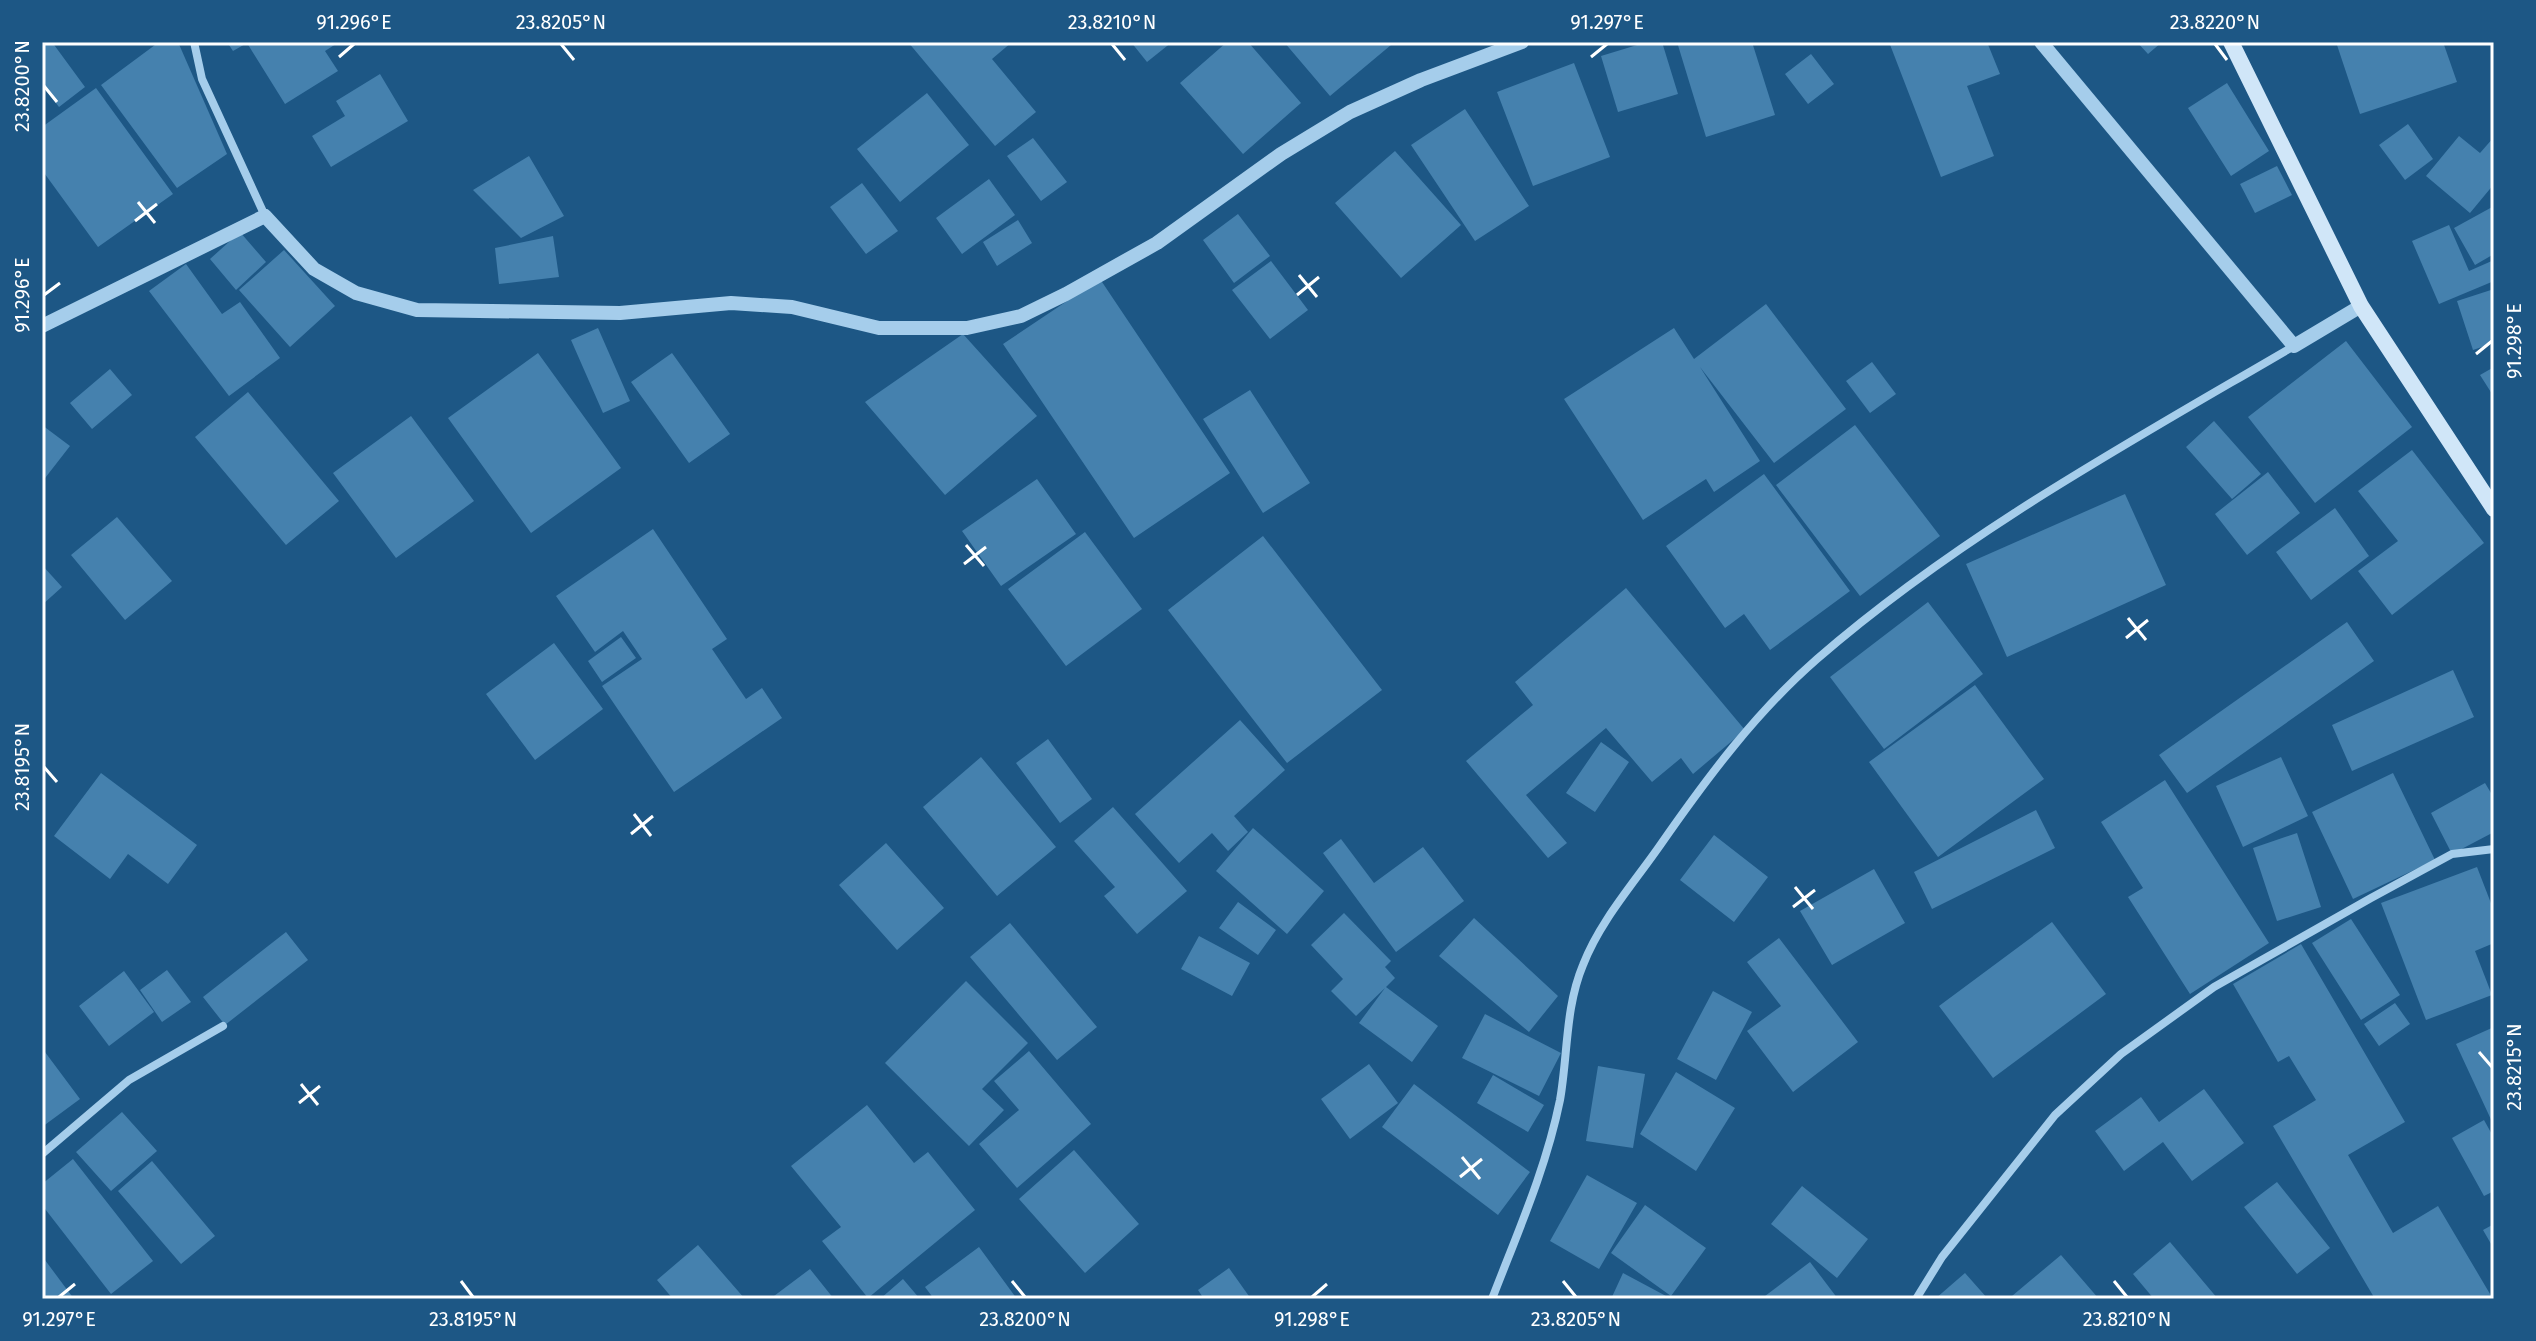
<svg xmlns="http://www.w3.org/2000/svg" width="2536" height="1341" font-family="'Fira Sans',sans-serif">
<rect width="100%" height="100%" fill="#1d5785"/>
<!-- building -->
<path fill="#4581ae" d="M42 42H52L85 87 59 107 42 85Z
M159 42H178L227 154 177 188 101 85Z
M227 42H339L325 51 338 71 285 104 247 43 233 51Z
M908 42H1012L992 59 1036 112 995 146Z
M1131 42H1172L1147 62Z
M1227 42H1248L1301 103 1243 154 1180 83Z
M1284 42H1388L1391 45 1330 96Z
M1647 42H1662L1678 94 1618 112 1601 56Z
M1677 42H1752L1775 115 1706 137Z
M1889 42H1987L2000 74 1967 86 1994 156 1941 177Z
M2137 42H2162L2148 54Z
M2336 42H2443L2457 82 2360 114Z
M1811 54 1834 84 1808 104 1785 74Z
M1574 63 1610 157 1533 186 1497 92Z
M380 74 408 121 331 167 312 136 345 116 336 101Z
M2227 83 2269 151 2231 176 2188 108Z
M96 88 173 194 98 247 42 170V127Z
M927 93 969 145 900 202 857 149Z
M1465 109 1529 206 1475 241 1411 145Z
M2408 124 2433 159 2405 180 2379 145Z
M2459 136 2480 153 2494 137V184L2470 213 2426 176Z
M1033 138 1067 182 1041 201 1007 156Z
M1395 151 1461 225 1401 278 1335 203Z
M529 156 564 216 521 238 473 190Z
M2277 166 2292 195 2255 213 2240 184Z
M989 179 1015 215 962 254 936 218Z
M862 183 898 231 866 254 830 207Z
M2494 206V254L2475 265 2454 228Z
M1238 214 1270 256 1234 283 1203 240Z
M1018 220 1032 243 997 266 983 242Z
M2449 225 2469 271 2494 260V281L2439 304 2412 241Z
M240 232 266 262 236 290 210 259Z
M553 236 559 277 499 284 495 248Z
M284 250 335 306 290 347 239 290Z
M1271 261 1308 310 1270 339 1232 290Z
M186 264 222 314 240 302 280 358 229 396 149 291Z
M1100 279 1230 473 1134 538 1003 344Z
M2494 289V343L2473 350 2457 301Z
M1766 304 1846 409 1774 463 1700 367 1760 461 1714 492 1706 479 1643 520 1564 399 1674 328 1694 359Z
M598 328 630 401 603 413 571 340Z
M963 334 1037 416 945 495 865 402Z
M2346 341 2412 427 2315 503 2248 417Z
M538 353 621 468 531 533 448 418Z
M672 353 730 434 689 463 631 382Z
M1872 362 1896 394 1870 413 1846 381Z
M2494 367V397L2480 375Z
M110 369 132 395 92 429 70 403Z
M1250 390 1310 483 1263 513 1203 419Z
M248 392 339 501 286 545 195 437Z
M411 416 474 501 396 558 333 473Z
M2214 421 2261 474 2232 499 2186 447Z
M42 425 70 446 42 482Z
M1855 425 1940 536 1860 596 1776 485Z
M2412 450 2484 543 2392 615 2358 571 2398 541 2358 491Z
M2268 472 2300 513 2247 555 2215 514Z
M1764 474 1850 591 1770 650 1744 614 1725 628 1666 546Z
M1037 479 1076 534 1001 586 962 531Z
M2125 494 2166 585 2007 657 1966 564Z
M2335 508 2369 556 2311 600 2276 552Z
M117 517 172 581 125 620 71 555Z
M653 529 727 639 712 649 746 699 762 688 782 718 674 792 602 686 642 659 623 631 595 652 556 596Z
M1085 532 1142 609 1066 666 1008 589Z
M1263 536 1382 690 1287 763 1168 610Z
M42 565 62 587 42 605Z
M1626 588 1745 730 1693 774 1681 758 1652 782 1606 728 1526 795 1567 843 1548 858 1466 761 1533 705 1515 682Z
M1928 602 1983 674 1884 749 1830 677Z
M2347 622 2374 661 2187 793 2159 755Z
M621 637 636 658 602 682 588 661Z
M554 643 603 709 535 760 486 694Z
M2453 670 2474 717 2352 771 2332 725Z
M1975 685 2044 779 1938 857 1869 762Z
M1240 720 1285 770 1234 816 1248 832 1228 851 1212 833 1179 863 1135 814Z
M1048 739 1092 799 1060 823 1016 763Z
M1601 742 1629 762 1595 812 1566 793Z
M981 757 1056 847 997 896 923 807Z
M2281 757 2308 816 2243 847 2216 786Z
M101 773 197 845 168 884 128 854 110 879 54 836Z
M2393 773 2435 860 2353 899 2312 812Z
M2165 780 2269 943 2190 994 2128 897 2143 888 2101 822Z
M2485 783 2494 798V832L2452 854 2431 813Z
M1113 807 1187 891 1137 934 1104 896 1115 887 1074 841Z
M2036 810 2055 848 1932 909 1914 872Z
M1253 828 1324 891 1287 934 1216 871Z
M2297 833 2321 907 2277 921 2253 848Z
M1714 835 1768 877 1734 922 1680 880Z
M1341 839 1374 883 1423 847 1464 901 1396 952 1323 853Z
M886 843 944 908 897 950 839 885Z
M2477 867 2494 911V943L2475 951 2492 995 2426 1020 2381 903Z
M1874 869 1905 923 1832 965 1800 911Z
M1238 902 1276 930 1258 955 1219 928Z
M1344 913 1391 961 1385 967 1395 978 1386 987 1438 1026 1412 1062 1359 1023 1385 988 1356 1016 1331 991 1343 979 1311 945Z
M1474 918 1558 996 1529 1032 1439 956Z
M2351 919 2400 995 2361 1020 2312 943Z
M2052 922 2106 994 1993 1078 1939 1006Z
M1010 923 1097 1027 1057 1060 970 957Z
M286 932 308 960 225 1025 203 997Z
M1199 936 1250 963 1232 996 1181 969Z
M1779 938 1858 1042 1793 1092 1747 1031 1781 1006 1747 962Z
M2301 944 2405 1122 2348 1155 2393 1233 2438 1206 2493 1299H2375L2273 1126 2316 1100 2289 1056 2278 1062 2233 984Z
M167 970 191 1002 162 1022 140 990Z
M124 971 154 1012 109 1046 79 1006Z
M966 981 1028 1043 982 1089 1004 1110 969 1146 885 1063Z
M1713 991 1752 1012 1716 1080 1677 1059Z
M2395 1003 2410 1024 2379 1046 2364 1024Z
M1485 1014 1561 1053 1539 1096 1462 1058Z
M2494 1027V1126L2456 1044Z
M42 1048 80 1099 42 1127Z
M1029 1051 1091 1124 1017 1188 979 1144 1019 1110 994 1081Z
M1369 1064 1398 1103 1350 1139 1321 1099Z
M1598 1066 1645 1074 1633 1148 1586 1141Z
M1676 1072 1735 1108 1696 1171 1640 1134Z
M1493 1075 1544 1105 1528 1132 1477 1103Z
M1414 1084 1530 1172 1498 1215 1382 1127Z
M2204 1089 2244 1143 2192 1181 2163 1142 2124 1171 2095 1131 2141 1097 2159 1122Z
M867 1105 914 1163 928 1152 975 1210 868 1298 822 1241 841 1227 791 1166Z
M122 1112 157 1151 111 1191 76 1152Z
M2484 1120 2494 1138V1191L2484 1196 2452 1138Z
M1074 1150 1139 1224 1085 1273 1019 1199Z
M73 1159 153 1261 111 1294 42 1205V1184Z
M152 1161 215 1236 181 1264 118 1191Z
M1587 1175 1637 1203 1599 1269 1550 1241Z
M2277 1182 2330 1248 2297 1274 2244 1207Z
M1802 1186 1868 1239 1837 1278 1771 1224Z
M1645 1205 1706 1248 1671 1296 1611 1253Z
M2494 1224V1249L2483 1230Z
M2170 1242 2218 1299H2154L2133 1274Z
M698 1245 745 1299H673L657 1280Z
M979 1247 1017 1299H934L925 1287Z
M2061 1255 2099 1299H2015L2012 1296Z
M42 1256 74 1299H42Z
M1810 1262 1838 1299H1761Z
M1229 1268 1251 1299H1204L1198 1290Z
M810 1269 834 1299H770Z
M1623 1273 1666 1296 1665 1299H1611Z
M1965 1273 1988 1299H1935Z
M903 1279 920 1299H880Z"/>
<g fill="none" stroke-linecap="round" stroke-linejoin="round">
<!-- minor -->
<path stroke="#a5cdeb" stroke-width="8" d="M194 42 202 79 265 216
M42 1154 129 1080 223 1026
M1492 1299C1517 1234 1546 1169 1560 1100 1568 1055 1565 1008 1583 965 1600 921 1634 883 1661 844 1707 778 1756 712 1817 659 1961 534 2130 442 2294 346
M1916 1299 1942 1257 2055 1115 2121 1054 2214 987 2371 898 2452 854 2494 849"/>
<!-- tertiary -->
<path stroke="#a5cdeb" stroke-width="14" d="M2041 42 2294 346 2361 306
M42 326 265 216 314 269 356 293 417 310 620 313 731 303 792 307 879 328H967L1021 316 1066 294 1157 243 1281 154 1350 112 1421 80 1522 42"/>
<!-- secondary -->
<path stroke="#d0e6f8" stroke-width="16" d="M2231 42 2361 306 2494 509"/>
</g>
<!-- ticks -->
<path fill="none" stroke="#fff" stroke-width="3" d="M561 44 574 60M1112 44 1125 60M2215 44 2227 60M339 57 354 44M1591 57 1607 44M44 86 57 102M138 202 155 223M135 221 157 204M1299 275 1317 297M44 295 60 283M1297 295 1319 277M2476 354 2492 341M966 545 984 566M964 564 986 547M2128 618 2146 640M2126 638 2148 620M44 767 57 782M634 814 651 836M631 834 653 816M1795 887 1813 909M1793 907 1815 890M2479 1052 2492 1067M301 1084 318 1105M299 1103 320 1086M1462 1157 1480 1179M1460 1177 1482 1159M461 1281 473 1297M1012 1281 1025 1297M1563 1281 1576 1297M2114 1281 2127 1297M59 1297 75 1284M1312 1297 1327 1284"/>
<!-- border -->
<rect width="2536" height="1341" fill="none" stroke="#1d5785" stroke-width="88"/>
<rect x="44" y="44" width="2448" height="1253" fill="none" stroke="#fff" stroke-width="3"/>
<g font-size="20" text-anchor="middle" fill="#fff">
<text x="354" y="29">91.296°E</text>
<text x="561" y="29">23.8205°N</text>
<text x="1112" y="29">23.8210°N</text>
<text x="1607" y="29">91.297°E</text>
<text x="2215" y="29">23.8220°N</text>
<text transform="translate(22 86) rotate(-90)" y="7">23.8200°N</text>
<text transform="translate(22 295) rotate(-90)" y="7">91.296°E</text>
<text transform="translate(2514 341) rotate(-90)" y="7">91.298°E</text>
<text transform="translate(22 767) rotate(-90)" y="7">23.8195°N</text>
<text transform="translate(2514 1067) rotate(-90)" y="7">23.8215°N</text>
<text x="59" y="1326">91.297°E</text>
<text x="473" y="1326">23.8195°N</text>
<text x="1025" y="1326">23.8200°N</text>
<text x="1312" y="1326">91.298°E</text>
<text x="1576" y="1326">23.8205°N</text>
<text x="2127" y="1326">23.8210°N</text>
</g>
</svg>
